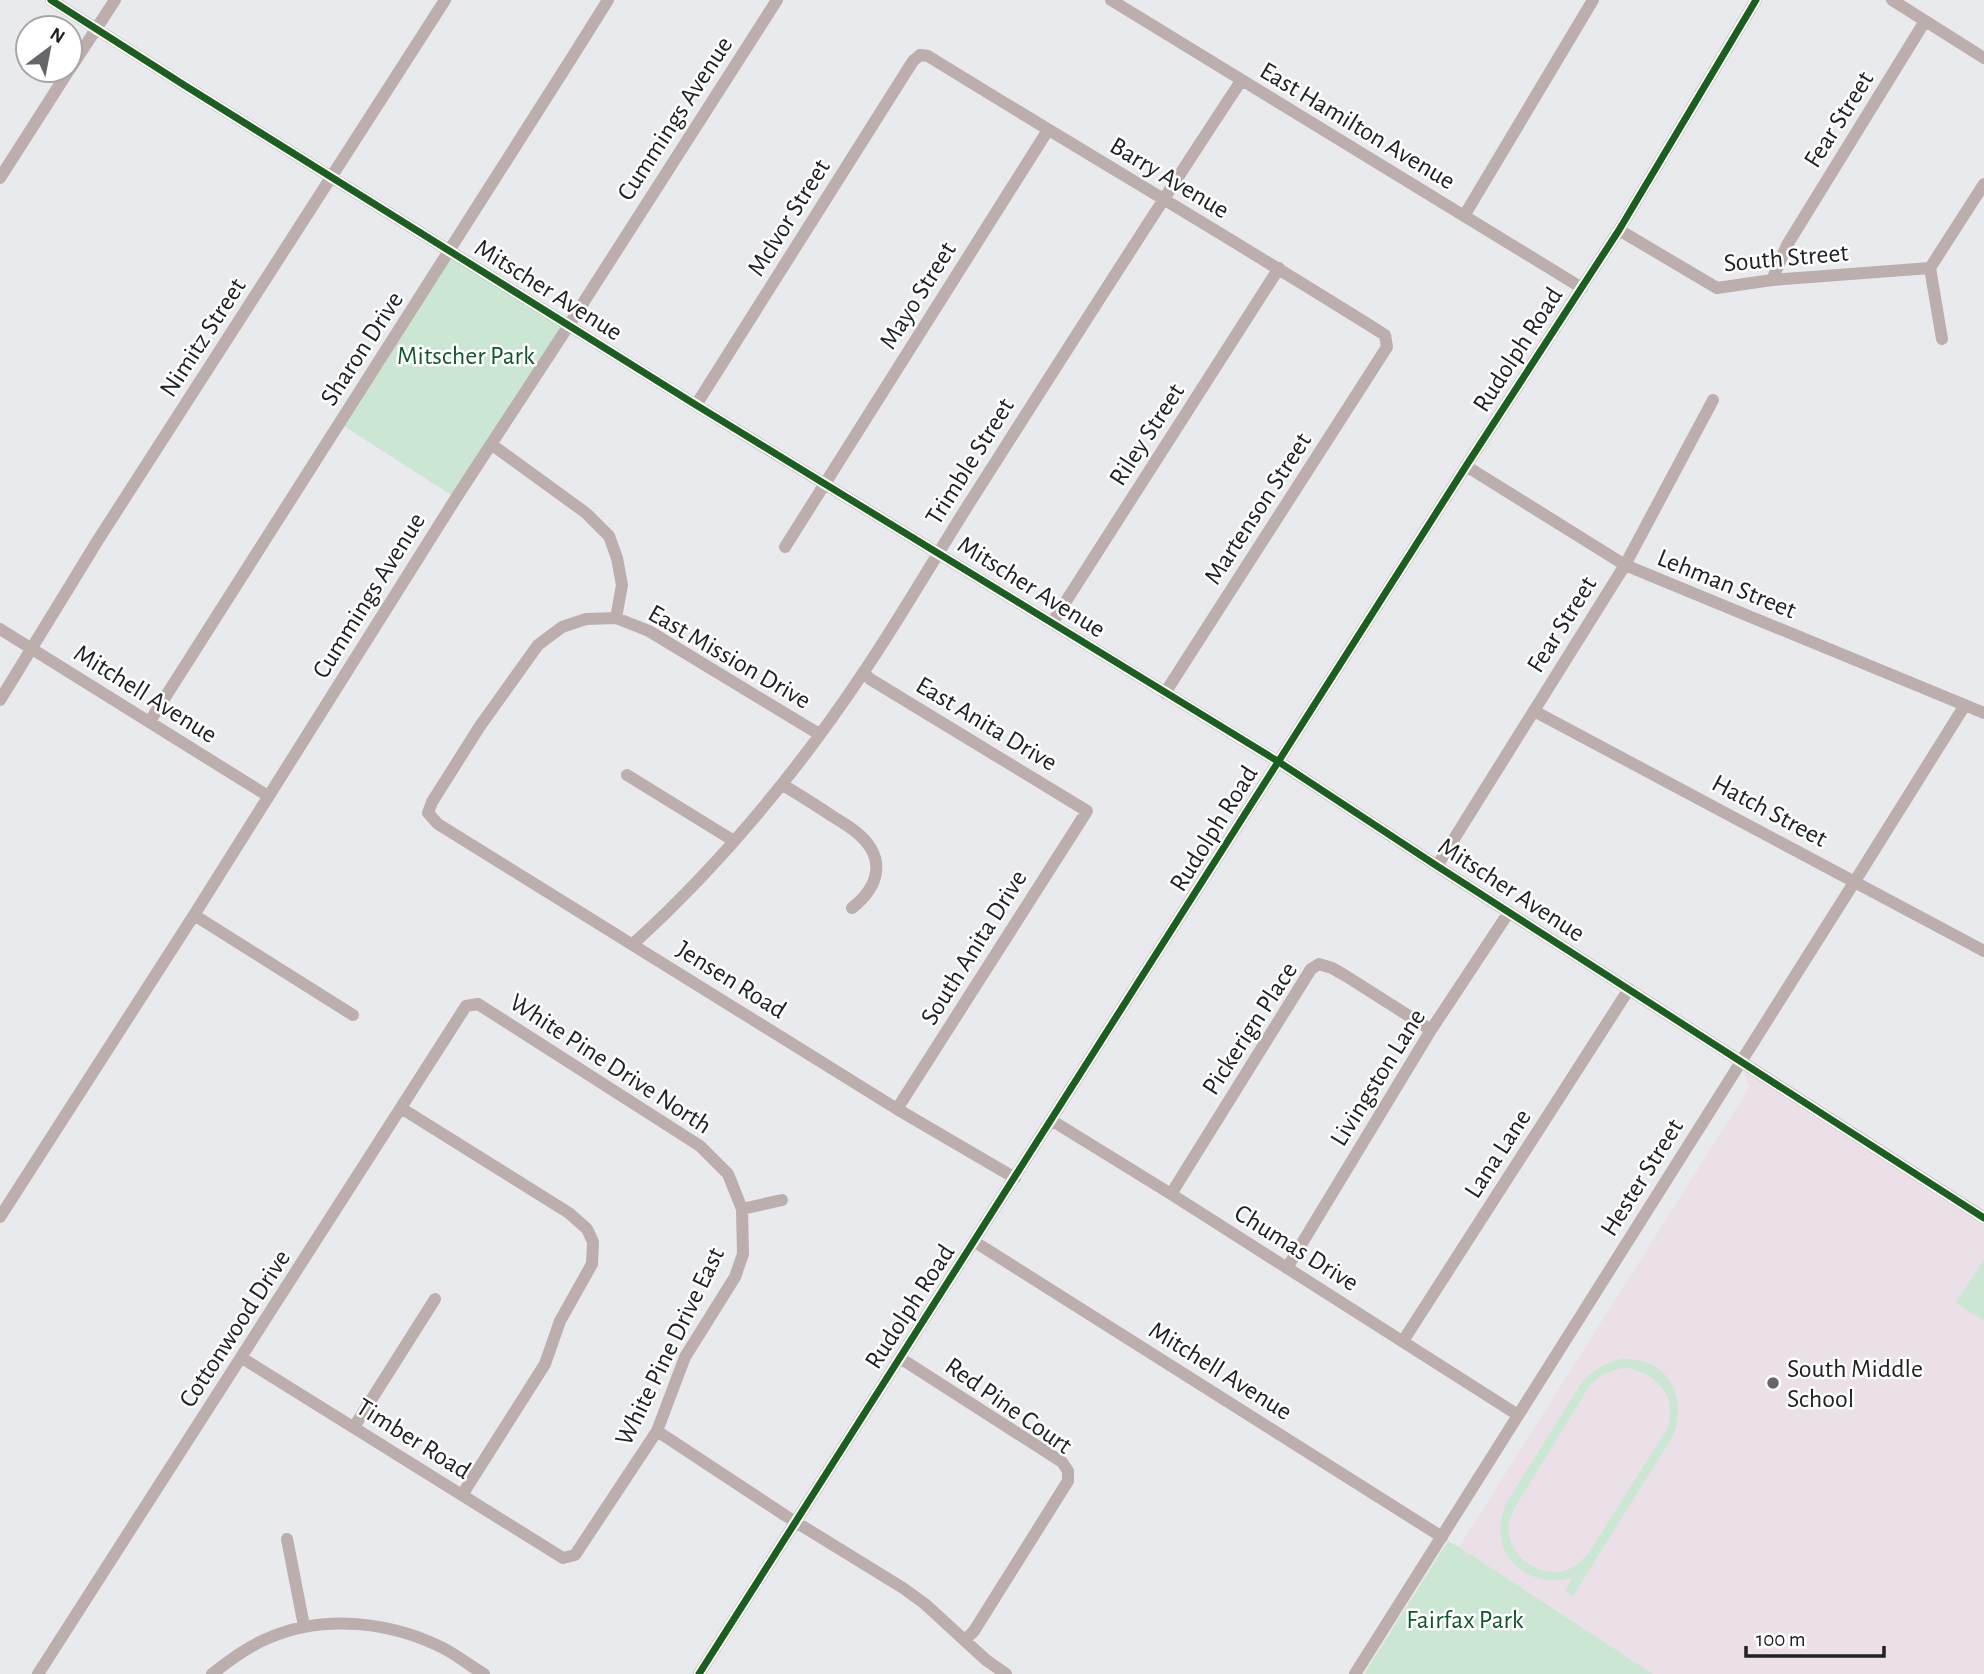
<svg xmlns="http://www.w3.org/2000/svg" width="1984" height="1674" font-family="'Alegreya Sans',sans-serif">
<rect width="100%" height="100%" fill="#e8eaed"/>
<!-- education -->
<path fill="#ece0e8" d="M1740 1063 1984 1218V1674H1653L1459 1547 1749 1088Z"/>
<!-- green -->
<path fill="#cce6d4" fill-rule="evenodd" d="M450 252 569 325 456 498 339 423Z
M1983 1260 1984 1261V1321L1956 1303Z
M1621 1359C1627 1359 1633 1359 1638 1360 1676 1368 1685 1405 1673 1436L1573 1596 1565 1591 1573 1577C1543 1588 1506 1571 1501 1538 1499 1526 1502 1516 1505 1505L1582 1382C1594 1369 1605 1363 1621 1359ZM1628 1368C1660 1376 1677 1396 1667 1429L1590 1551C1584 1558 1577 1566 1569 1569 1540 1581 1504 1554 1509 1523 1510 1518 1513 1512 1515 1507L1590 1385C1602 1374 1612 1369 1628 1368Z
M1448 1541 1459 1547 1653 1674H1364Z"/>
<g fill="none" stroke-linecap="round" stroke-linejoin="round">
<!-- minor -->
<path stroke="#bbaeac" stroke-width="12" d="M51 0 184 85 696 405 1279 762 1437 866 1984 1218
M1111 0 1582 288
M1892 0 1984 58
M70 69 115 0
M0 178 69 70
M1464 216 1593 0
M1619 230 1717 288 1772 280 1930 268
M1930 268 1984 184
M1930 268 1942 339
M1772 280 1787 245 1925 21
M696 405 913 61 920 55 928 56C1080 150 1234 240 1385 335L1387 347 1165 693
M491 444 586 513 609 536 617 558 622 585 616 618
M1466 466 1625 565 1984 713
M785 547 1048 130
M1052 623 1279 268
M0 629 268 796
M864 673 870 679 1087 811 897 1109
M0 700 98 540 445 0
M1534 711 1984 951
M150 721C303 480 457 241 608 0
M819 734 649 631 616 618 586 619 562 627 538 645 480 726 432 802 428 813 438 824 897 1109 1015 1178
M627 775 734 841
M783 785C798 794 814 804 829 814 838 820 848 825 856 832 887 857 880 886 852 908
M1437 866 1625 565 1713 400
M194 915 353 1015
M633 944C721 864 797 772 863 673 899 620 931 564 965 510 1056 367 1147 223 1241 81
M401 1108 569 1213 587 1229 593 1242 592 1264 560 1321 545 1364 462 1495
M1051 1120 1171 1194 1518 1415
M1171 1194 1306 977 1311 969 1319 964 1332 968 1346 976 1431 1030
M742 1209 782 1200
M0 1217 194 915 456 498 569 325 777 0
M975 1242 1442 1537
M1287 1268 1431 1030 1509 912
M1403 1341 1629 989
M900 1358 1062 1462 1068 1471V1481L974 1631 965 1640
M354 1427 435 1299
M657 1431 786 1516 903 1588 925 1604 986 1660 1006 1674
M287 1539 304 1626
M38 1674 466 1006 478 1004 700 1146 728 1174 742 1209 743 1254 735 1277 685 1357 657 1431 575 1555 563 1558 242 1358
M212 1674C230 1660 250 1645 271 1637 325 1614 391 1622 443 1648 457 1655 470 1666 484 1674
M699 1674 1466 466 1619 230 1756 0
M1355 1674 1855 881 1965 705"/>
<defs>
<path id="cycleway" d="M51 0 184 85 696 405 1279 762 1437 866 1984 1218
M699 1674 1466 466 1619 230 1756 0"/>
</defs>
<!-- cycleway casing -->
<use href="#cycleway" stroke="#fff" stroke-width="11"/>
<!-- cycleway -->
<use href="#cycleway" stroke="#1b5e20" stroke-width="7"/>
</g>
<!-- markers -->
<circle fill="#66676a" stroke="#fff" stroke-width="2.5" cx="1773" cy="1383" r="7"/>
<g text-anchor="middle" stroke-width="5" stroke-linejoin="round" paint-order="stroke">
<!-- street labels -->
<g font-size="26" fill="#202124" stroke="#fff">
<text transform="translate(674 118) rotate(-57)" y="9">Cummings Avenue</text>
<text transform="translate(1838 119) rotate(-58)" y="9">Fear Street</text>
<text transform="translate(1358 125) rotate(31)" y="9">East Hamilton Avenue</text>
<text transform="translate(1170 177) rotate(31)" y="9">Barry Avenue</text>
<text transform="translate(788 217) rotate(-58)" y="9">McIvor Street</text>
<text transform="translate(1786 257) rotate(-5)" y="9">South Street</text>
<text transform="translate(549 289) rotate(32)" y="9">Mitscher Avenue</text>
<text transform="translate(917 295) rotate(-58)" y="9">Mayo Street</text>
<text transform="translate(202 337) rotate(-57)" y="9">Nimitz Street</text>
<text transform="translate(361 348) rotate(-57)" y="9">Sharon Drive</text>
<text transform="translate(1517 349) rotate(-57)" y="9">Rudolph Road</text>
<text transform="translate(1146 434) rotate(-57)" y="9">Riley Street</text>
<text transform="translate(969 461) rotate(-58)" y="9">Trimble Street</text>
<text transform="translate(1257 508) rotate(-57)" y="9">Martenson Street</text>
<text transform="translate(1727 583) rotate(22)" y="9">Lehman Street</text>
<text transform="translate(1032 586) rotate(32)" y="9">Mitscher Avenue</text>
<text transform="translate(368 595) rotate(-58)" y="9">Cummings Avenue</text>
<text transform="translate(1561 624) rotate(-58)" y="9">Fear Street</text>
<text transform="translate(730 656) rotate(30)" y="9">East Mission Drive</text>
<text transform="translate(146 693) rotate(32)" y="9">Mitchell Avenue</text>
<text transform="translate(987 723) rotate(31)" y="9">East Anita Drive</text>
<text transform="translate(1770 810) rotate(28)" y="9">Hatch Street</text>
<text transform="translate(1213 828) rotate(-58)" y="9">Rudolph Road</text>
<text transform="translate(1512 889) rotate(33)" y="9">Mitscher Avenue</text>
<text transform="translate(973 947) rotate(-58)" y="9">South Anita Drive</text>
<text transform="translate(732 979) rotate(32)" y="9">Jensen Road</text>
<text transform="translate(1249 1028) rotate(-57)" y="9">Pickerign Place</text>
<text transform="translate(611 1063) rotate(33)" y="9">White Pine Drive North</text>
<text transform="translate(1377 1077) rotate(-58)" y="9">Livingston Lane</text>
<text transform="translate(1497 1153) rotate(-57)" y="9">Lana Lane</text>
<text transform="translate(1641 1177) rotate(-58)" y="9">Hester Street</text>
<text transform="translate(1297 1247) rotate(32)" y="9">Chumas Drive</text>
<text transform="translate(909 1306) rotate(-57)" y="9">Rudolph Road</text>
<text transform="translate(234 1328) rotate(-57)" y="9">Cottonwood Drive</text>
<text transform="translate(669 1346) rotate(-64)" y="9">White Pine Drive East</text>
<text transform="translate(1221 1370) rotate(32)" y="9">Mitchell Avenue</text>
<text transform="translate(1009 1405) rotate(35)" y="9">Red Pine Court</text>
<text transform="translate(414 1438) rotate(32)" y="9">Timber Road</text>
</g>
<!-- park labels -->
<g font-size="26" fill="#12582d" stroke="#fff">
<text x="466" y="364">Mitscher Park</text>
<text x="1465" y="1628">Fairfax Park</text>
</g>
<!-- poi labels -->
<g font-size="26" fill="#202124" stroke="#fff" text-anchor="start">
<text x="1787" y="1377">South Middle<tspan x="1787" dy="30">School</tspan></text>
</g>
</g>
<!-- north arrow -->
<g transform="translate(49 49) rotate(32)"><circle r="33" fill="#ffffff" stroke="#a6a6a7" stroke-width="2"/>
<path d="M0-5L12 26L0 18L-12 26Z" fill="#66676a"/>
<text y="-10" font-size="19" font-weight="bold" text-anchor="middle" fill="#202124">N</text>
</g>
<!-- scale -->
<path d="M1746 1646v10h138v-10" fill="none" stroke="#202124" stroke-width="3.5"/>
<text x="1756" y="1646" font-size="21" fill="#202124" stroke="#ffffff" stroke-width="5" paint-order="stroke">100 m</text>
</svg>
